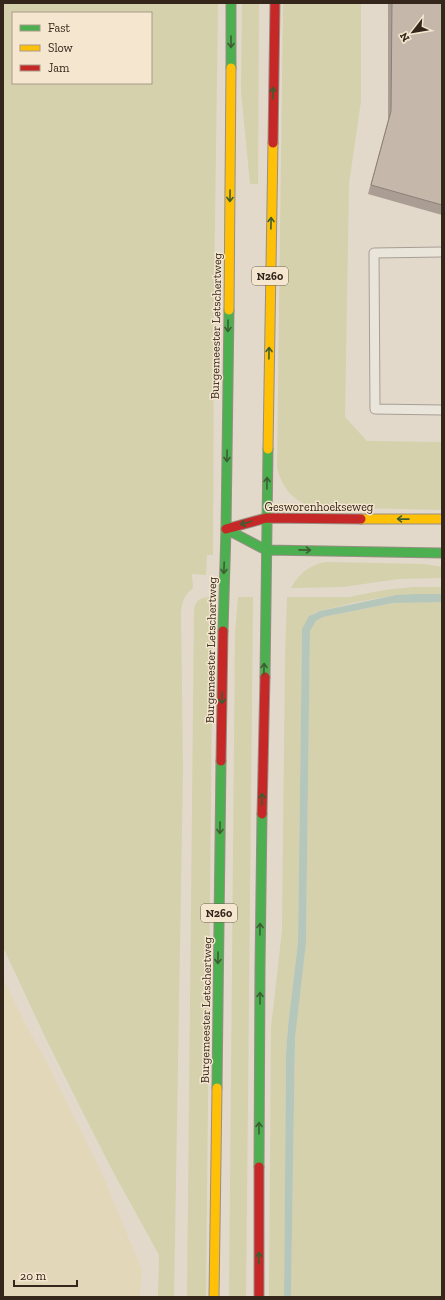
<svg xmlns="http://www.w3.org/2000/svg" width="445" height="1300" font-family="'Zilla Slab',serif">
<rect width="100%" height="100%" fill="#e2d9ca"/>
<!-- farmland -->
<path fill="#e3d7ba" d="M3 978 29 1031 46 1061 104 1178 142 1270 140 1297H3Z"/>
<!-- green -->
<path fill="#d4d1ac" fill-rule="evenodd" d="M3 3H218L214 296 213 555H207L206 575 192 574 193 588C184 595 182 602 181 613L183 770 174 1297H158L159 1255 110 1166 48 1043 3 947ZM13 13H151V83H13Z
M242 3H259L258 184H250L241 91Z
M283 3H361V101L349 184 345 417 367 441 442 442V510L316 507C294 503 283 489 277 468Z
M326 562 424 564 442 567 441 578 398 579 343 587 291 588C299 573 310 565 326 562Z
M413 587H442V594L396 595 352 603 316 612 309 616 302 633 298 942 288 1026 286 1054 284 1297H269L271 1028 282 930 285 658 287 597H349L385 590Z
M213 597 206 1297H187L194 611C195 599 202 597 213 597Z
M238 597H253L246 1297H229L235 634Z
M413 602H442V1297H291L295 1039 306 943 310 631 316 621 323 617 393 603Z"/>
<!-- water -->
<path fill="#b5c7bb" d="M415 594H442V602L393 603 323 617 316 621 310 631 306 943 295 1039 291 1297H284L286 1054 288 1026 298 942 302 629 309 616 320 611 396 595Z"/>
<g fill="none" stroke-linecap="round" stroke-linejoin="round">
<defs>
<path id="lane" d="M442 252 374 253 375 409 442 410"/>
<path id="fast" d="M231 3V68
M226 529 266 550 442 553
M223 631 226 529 229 310
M265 677 268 449
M217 1088 221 761
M259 1167 260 968 262 814"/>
<path id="slow" d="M229 310 231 68
M268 449 273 143
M361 519H442
M214 1297 217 1088"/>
<path id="jam" d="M273 143 275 3
M226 529 266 518 361 519
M221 761 223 631
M262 814 265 677
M259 1297V1167"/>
</defs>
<!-- lane casing -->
<use href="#lane" stroke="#a79e94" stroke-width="11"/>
<!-- fast casing -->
<use href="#fast" stroke="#978e84" stroke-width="11"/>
<!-- slow casing -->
<use href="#slow" stroke="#978e84" stroke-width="11"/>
<!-- jam casing -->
<use href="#jam" stroke="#978e84" stroke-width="11"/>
<!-- lane -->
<use href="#lane" stroke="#eae5db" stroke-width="9"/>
<!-- fast -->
<use href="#fast" stroke="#4caf50" stroke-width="9"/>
<!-- slow -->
<use href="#slow" stroke="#ffc107" stroke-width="9"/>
<!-- jam -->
<use href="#jam" stroke="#c62828" stroke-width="9"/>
</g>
<!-- wall -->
<path fill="#aa9d93" d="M388 3H442V215L368 194 388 120Z"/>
<!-- building -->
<path fill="#c6b7ab" stroke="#8b8078" d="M392 3H442V205L371 185 391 111Z"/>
<!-- one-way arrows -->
<defs><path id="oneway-shaft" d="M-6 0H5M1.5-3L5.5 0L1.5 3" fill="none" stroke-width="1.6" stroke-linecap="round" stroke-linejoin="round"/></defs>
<g stroke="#3e5d31">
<use href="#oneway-shaft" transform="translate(231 42) rotate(90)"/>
<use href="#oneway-shaft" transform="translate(273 93) rotate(-89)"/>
<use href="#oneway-shaft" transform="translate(230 196) rotate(91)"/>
<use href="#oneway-shaft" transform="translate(271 223) rotate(-89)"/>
<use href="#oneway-shaft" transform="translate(228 326) rotate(91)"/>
<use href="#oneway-shaft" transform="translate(269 353) rotate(-89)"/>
<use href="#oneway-shaft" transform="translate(227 456) rotate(91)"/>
<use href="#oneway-shaft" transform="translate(267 483) rotate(-89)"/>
<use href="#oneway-shaft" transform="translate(403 519) rotate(-179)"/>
<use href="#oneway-shaft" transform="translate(246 523) rotate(164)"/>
<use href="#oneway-shaft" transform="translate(305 550) rotate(1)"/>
<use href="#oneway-shaft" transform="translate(224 568) rotate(92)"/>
<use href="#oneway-shaft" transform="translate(264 669) rotate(-89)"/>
<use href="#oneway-shaft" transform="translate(222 698) rotate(91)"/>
<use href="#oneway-shaft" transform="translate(262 799) rotate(-89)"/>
<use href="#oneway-shaft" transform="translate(220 828) rotate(91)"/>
<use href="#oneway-shaft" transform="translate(260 929) rotate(-89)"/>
<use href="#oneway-shaft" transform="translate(218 958) rotate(91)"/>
<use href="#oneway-shaft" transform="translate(260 998) rotate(-90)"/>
<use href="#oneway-shaft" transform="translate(259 1128) rotate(-90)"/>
<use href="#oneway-shaft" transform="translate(259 1258) rotate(-90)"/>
</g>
<g text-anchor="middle" stroke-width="3" stroke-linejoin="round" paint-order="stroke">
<!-- shield labels -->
<g fill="#f5e7cf" stroke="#6f6052" stroke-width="1">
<rect x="252" y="267" width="36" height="18" rx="3"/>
<rect x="201" y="904" width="36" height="18" rx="3"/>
</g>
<g font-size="11" font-weight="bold" fill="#35261c">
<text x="270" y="280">N260</text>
<text x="219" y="917">N260</text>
</g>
<!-- street labels -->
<g font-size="12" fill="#35261c" stroke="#f5e7cf">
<text transform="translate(216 326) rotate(-89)" y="4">Burgemeester Letschertweg</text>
<text x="319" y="511">Gesworenhoekseweg</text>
<text transform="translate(211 650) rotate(-89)" y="4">Burgemeester Letschertweg</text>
<text transform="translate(206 1010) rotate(-89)" y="4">Burgemeester Letschertweg</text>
</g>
</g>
<!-- border -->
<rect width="445" height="1300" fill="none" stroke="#35261c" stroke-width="8"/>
<!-- legend -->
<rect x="12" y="12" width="140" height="72" fill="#f5e7cf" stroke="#a89a87"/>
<rect x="20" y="25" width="20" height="6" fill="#4caf50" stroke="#a89a87"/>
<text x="48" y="32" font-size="12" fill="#35261c">Fast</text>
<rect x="20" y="45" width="20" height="6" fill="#ffc107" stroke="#a89a87"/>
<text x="48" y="52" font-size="12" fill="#35261c">Slow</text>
<rect x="20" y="65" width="20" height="6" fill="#c62828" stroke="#a89a87"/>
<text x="48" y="72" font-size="12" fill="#35261c">Jam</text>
<!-- north arrow -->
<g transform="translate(413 32) rotate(239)" stroke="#f5e7cf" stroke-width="3" paint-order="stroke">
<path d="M0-3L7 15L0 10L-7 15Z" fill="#35261c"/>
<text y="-6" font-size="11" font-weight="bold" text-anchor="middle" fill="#35261c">N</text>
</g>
<!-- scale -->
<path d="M14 1280v6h63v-6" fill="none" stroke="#35261c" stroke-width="2"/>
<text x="20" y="1280" font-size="12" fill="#35261c" stroke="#f5e7cf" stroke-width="3" paint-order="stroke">20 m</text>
</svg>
